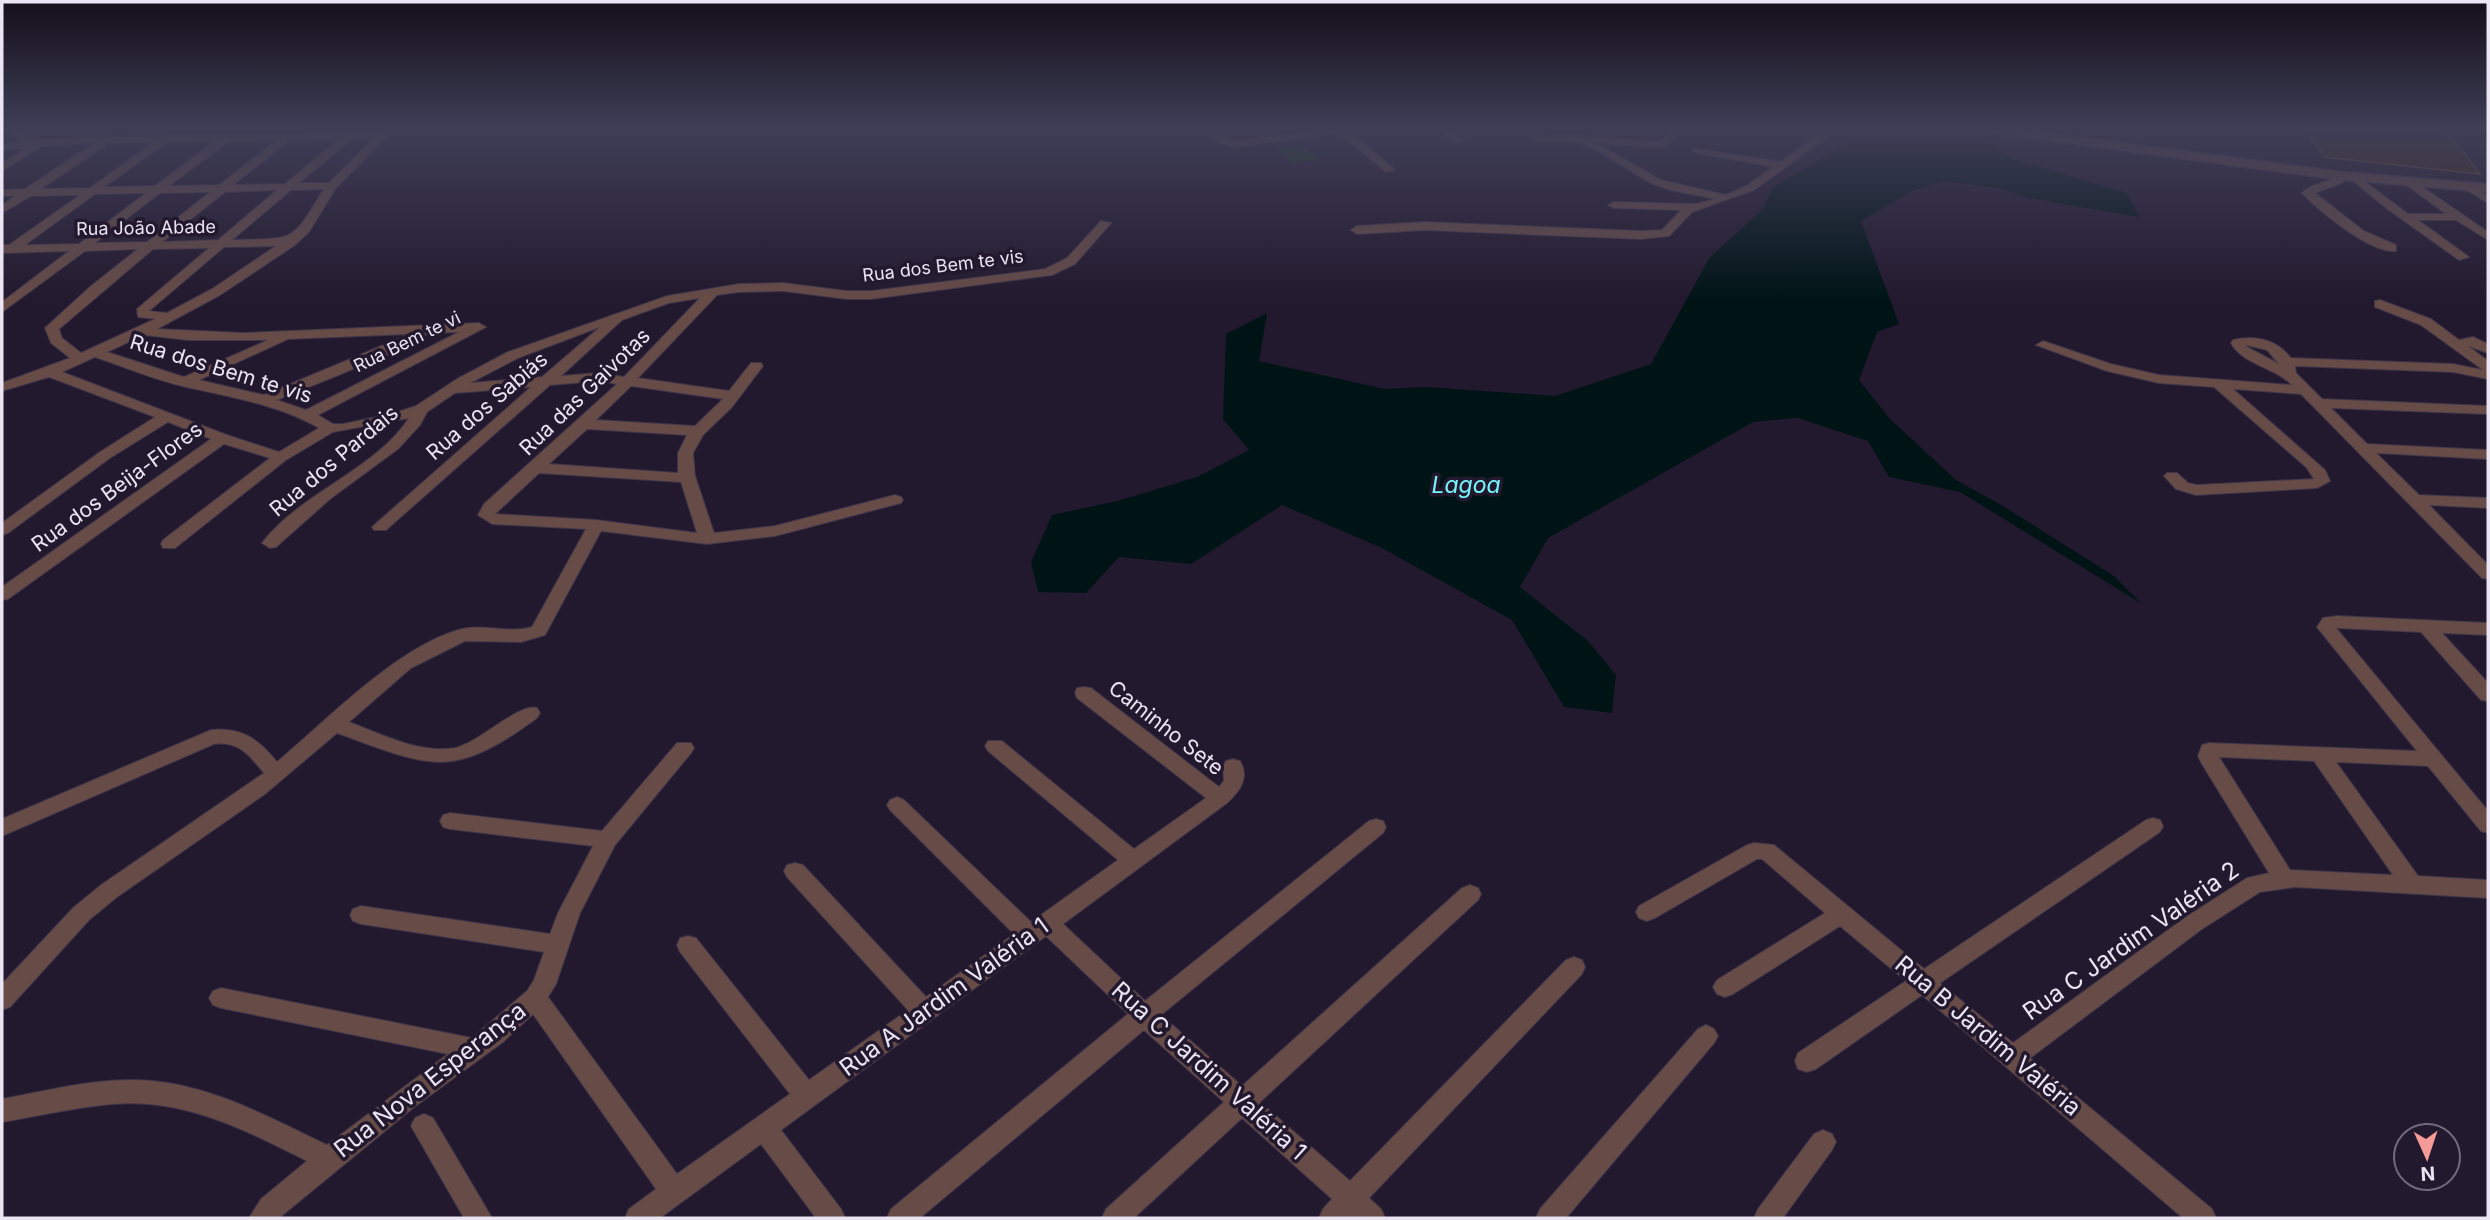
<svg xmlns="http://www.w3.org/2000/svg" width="2490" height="1220" font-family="Inter,sans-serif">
<rect width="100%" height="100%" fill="#23192e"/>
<!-- green -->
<path fill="#16390e" d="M1301 144 1320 159 1293 163 1275 148Z"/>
<!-- water -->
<path fill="#001416" d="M1872 129 1971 132 2014 159 2127 193 2139 217 2029 198 1999 188 1943 181 1912 191 1861 221 1899 324 1877 332 1859 380 1890 419 1956 480 2003 506 2114 576 2142 604 1960 492 1889 477 1868 441 1798 418 1753 422 1548 538 1520 587 1588 641 1616 675 1612 713 1564 707 1512 620 1382 548 1282 505 1191 564 1119 557 1086 593 1038 592 1031 562 1052 515 1121 500 1197 477 1249 450 1223 419 1226 334 1267 313 1259 361 1385 389 1426 387 1555 396 1651 364 1710 257 1763 209 1773 187Z"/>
<!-- building -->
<path fill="#3a2a14" stroke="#5a4933" stroke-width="2" d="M2306 129H2447L2449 138 2453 139 2480 174 2324 157Z"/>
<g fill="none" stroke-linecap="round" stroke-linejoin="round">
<defs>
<path id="minor" d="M8 129H19L26 136 46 140 107 136 380 132 394 129 336 188 309 232 295 245 220 295 157 329 243 333 479 323 486 327 318 415 333 424H343L391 414 416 406 457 379 508 352 667 296 739 284 783 283 847 291H871L1045 269 1067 258 1101 221 1111 223 1075 264 1052 275 871 299H847L783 291 739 292 717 295 638 378 729 391 751 363H761L763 366 732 407 703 435 693 453 695 476 714 533 775 526 895 495 901 497 903 500 901 503 775 536 707 544 601 531 545 635 521 642 465 641 411 668 349 722C382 734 419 754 455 748 479 743 518 703 537 708L540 713 537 718C451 781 431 767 337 733L265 794 117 897 89 920 10 1007 2 1010V984L73 908 101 885 264 773C249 755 239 741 214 744L2 836V819L211 730C242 727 258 739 277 762 328 719 395 649 458 630 481 623 508 634 532 627L586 529 492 524 478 515 484 504 617 384 598 381 550 385 386 530H374L372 527 531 387 455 393 427 412 420 425 398 449 330 499 276 547 270 548 262 543C300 493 375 470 409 418L333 432 286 460 175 548H163L161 544 163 540 270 458 224 444 8 599 2 600V587L211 439 168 422 110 458 8 533 2 535V523L100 452 155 417 49 377 2 391V383L70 358 51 343 45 328 91 286 138 249 85 251 2 312V302L69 251 2 253V245H9L80 195 31 196 2 213V205L15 196H2V190L25 189 94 143 42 146 2 171V163L26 148 2 150V144L23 142ZM374 138 329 183H299L352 139ZM339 139 285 184 233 185 290 140ZM277 140 219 185 169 186 229 141ZM215 141 155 186 104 187 168 142ZM154 142 90 188 41 189 109 143ZM324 189C290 244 296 238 232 240L291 190ZM277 190 218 240 162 242 225 192ZM210 192 147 242 95 243 160 193ZM146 193 79 244 25 245 95 194ZM276 246 212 289 167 313 149 311 224 247ZM209 248 137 309 138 317 155 319 81 353 62 338 59 329 153 249ZM700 298 624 377 598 373 561 376 622 320 669 303ZM600 327 542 377 470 383 518 358ZM459 332 306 410 277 400 390 354 430 333ZM410 334 264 395 199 380 288 339ZM144 335 188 340H268L184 377 107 352ZM95 357C124 367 153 379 182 386 229 397 277 404 319 428L279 452 227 435 62 372ZM631 386 723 399 695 426 596 420ZM587 429 687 435 678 453V473L549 464ZM539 473 681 482 697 533 596 520 495 514Z
M1201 129C1215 129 1223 138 1236 141L1321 129H1351L1349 131 1395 170 1386 172 1339 133 1236 147 1216 142Z
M1438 129H1450L1465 141 1456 143Z
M1674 129H1685L1666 146 1652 148 1596 143 1661 180 1726 195 1746 186 1773 167 1697 153 1692 150 1693 148 1780 162 1827 129H1839L1754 190 1692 212 1669 236 1641 239 1425 230 1357 234 1351 230 1357 226 1425 222 1641 231 1662 230 1681 210 1614 208 1608 205 1614 202 1696 204 1714 199C1695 194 1669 192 1651 183 1607 160 1593 135 1538 142L1533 139 1561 133 1652 142 1663 140Z
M2339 174 2348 176 2342 183 2315 193 2364 231 2396 245V251C2371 254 2319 211 2302 193 2312 182 2329 184 2339 174Z
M2355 174 2408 214H2446L2401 181 2411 179 2488 232V240L2456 220H2418L2469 257 2459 260 2386 208 2351 179 2350 177Z
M2467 183 2488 195V203L2463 188 2461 186Z
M2380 300 2431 319 2459 340 2473 337 2488 344V353L2468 346 2488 361V379L2453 372 2295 366 2296 373 2322 399 2488 406V414L2331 408 2367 444 2488 450V459L2376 453 2419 495 2488 498V508L2429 505 2488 565V579L2482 578 2301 394 2233 389 2325 470 2330 481 2317 488 2196 495 2176 489 2164 476 2167 473H2177L2188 483 2197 485 2314 479 2306 467 2214 387 2159 383 2107 371 2036 345 2043 341 2111 364 2159 375 2292 385C2275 367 2243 365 2231 343L2233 340C2256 335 2276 339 2291 358L2453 364 2483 370 2421 325 2375 307V301ZM2246 345 2267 350 2279 364 2247 347Z
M2337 616 2488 623V635L2442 633 2488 683V701L2481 700 2421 632 2336 628 2488 811V833L2481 831 2428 766 2336 762 2418 876 2488 880V898L2295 887 2260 892 2202 929 2030 1058 2212 1209 2216 1218H2183L1922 995 1816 1069 1807 1072 1798 1069 1795 1061 1798 1053 1906 981 1840 926 1733 994 1725 997 1717 994 1713 987 1717 980 1825 913 1762 859H1757L1655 918 1647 921 1639 918 1636 912 1639 906 1747 845 1754 843 1774 845 1924 969 2146 820 2153 818 2160 820 2163 826 2160 832 1940 983 2013 1043 2186 917 2247 878 2269 873 2202 764 2198 756 2202 745 2209 743 2417 751 2317 627 2323 618ZM2219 757 2314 761 2393 875 2290 870Z
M1084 687 1091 688 1219 787 1224 781 1223 766 1226 761 1233 759 1240 761C1250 778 1240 791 1227 803L1063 924 1145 1001 1369 821 1376 819 1383 821 1386 827 1383 833 1161 1015 1242 1086 1462 888 1470 885 1478 888 1481 894 1478 900 1260 1102 1350 1181 1566 960 1574 957 1582 960 1585 967 1582 974 1369 1198 1381 1209 1385 1218H1319L1323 1209 1332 1199 1242 1118 1134 1218H1102L1106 1209 1224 1102 1144 1030 920 1218H887L891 1209 1128 1014 1046 936 781 1130 841 1209 845 1218H816L761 1144 660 1218H625L629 1209 656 1189 533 1014 503 1042 413 1108 279 1218H249L261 1199 307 1161C245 1130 185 1098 113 1104 76 1107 39 1116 2 1122V1099C46 1091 90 1079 135 1080 204 1081 267 1116 327 1145L448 1054 221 1008 213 1005 209 998 213 991 221 988 472 1038 527 991 534 980 544 952 361 924 353 921 350 915 353 909 361 906 550 934 558 913 593 846 450 829 443 827 440 821 443 815 450 813 602 831 677 743H691L694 748 691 753 615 845 580 913 556 984 548 997 677 1174 790 1094 680 952 677 945 680 938 688 936 696 938 809 1080 908 1010 787 877 784 871 787 865 795 863 803 865 926 997 1014 934 890 810 887 805 890 800 897 797 904 800 1031 922 1118 860 988 751 985 746 988 741H1002L1134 849 1206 798 1077 698 1075 693 1077 688Z
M1706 1025 1714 1029 1718 1036 1714 1043 1566 1218H1536L1540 1209 1698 1029Z
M424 1114 433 1118 492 1218H464L411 1126 415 1118Z
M1823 1130 1832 1134 1836 1142 1832 1150 1783 1218H1754L1758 1209 1814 1134Z"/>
<path id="tertiary" d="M1984 129H2020L2343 172 2488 184V192L2343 180 1990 133Z"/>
</defs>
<!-- minor casing -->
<use href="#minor" stroke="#3f354a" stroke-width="2"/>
<!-- tertiary casing -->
<use href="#tertiary" stroke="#3f354a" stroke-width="3"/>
<!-- minor -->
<use href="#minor" fill="#664b47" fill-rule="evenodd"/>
<!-- tertiary -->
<use href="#tertiary" fill="#664b47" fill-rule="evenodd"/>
</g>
<!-- sky -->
<linearGradient id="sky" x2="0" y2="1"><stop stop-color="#130e19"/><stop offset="0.43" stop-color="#3f3e57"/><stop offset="1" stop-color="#3f3e57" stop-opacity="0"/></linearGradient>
<rect width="2490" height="300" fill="url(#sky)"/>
<g text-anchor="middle" stroke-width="7" stroke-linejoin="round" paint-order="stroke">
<!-- far-street labels -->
<g font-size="18" fill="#ebe4f3" stroke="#23192e">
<text transform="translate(146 228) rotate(-1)" y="6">Rua João Abade</text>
<text transform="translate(943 266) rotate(-7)" y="6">Rua dos Bem te vis</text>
<text transform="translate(407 342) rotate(-26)" y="6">Rua Bem te vi</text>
</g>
<!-- street labels -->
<g font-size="21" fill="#ebe4f3" stroke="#23192e">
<text transform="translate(221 369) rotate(17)" y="7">Rua dos Bem te vis</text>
<text transform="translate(585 392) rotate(-44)" y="7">Rua das Gaivotas</text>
<text transform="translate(487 406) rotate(-41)" y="7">Rua dos Sabiás</text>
<text transform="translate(334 461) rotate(-40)" y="7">Rua dos Pardais</text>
<text transform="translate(117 487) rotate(-36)" y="7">Rua dos Beija-Flores</text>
<text transform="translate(1166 728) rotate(38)" y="7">Caminho Sete</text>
</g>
<!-- water labels -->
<g font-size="23" font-style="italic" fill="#76f5fc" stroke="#23192e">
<text x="1466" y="493">Lagoa</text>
</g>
<!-- near-street labels -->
<g font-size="24" fill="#ebe4f3" stroke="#23192e">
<text transform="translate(2131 941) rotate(-35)" y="8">Rua C Jardim Valéria 2</text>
<text transform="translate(944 997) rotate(-36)" y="8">Rua A Jardim Valéria 1</text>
<text transform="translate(1988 1036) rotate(40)" y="8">Rua B Jardim Valéria</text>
<text transform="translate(1209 1071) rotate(42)" y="8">Rua C Jardim Valéria 1</text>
<text transform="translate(430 1080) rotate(-38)" y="8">Rua Nova Esperança</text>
</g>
</g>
<!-- border -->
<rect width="2490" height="1220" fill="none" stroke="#ebe4f3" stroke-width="7"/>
<!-- north arrow -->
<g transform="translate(2427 1157) rotate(177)"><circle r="33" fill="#23192e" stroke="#736a7d" stroke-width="2"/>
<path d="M0-5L12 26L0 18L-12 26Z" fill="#f59b97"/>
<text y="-10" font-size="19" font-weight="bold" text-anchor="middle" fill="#ebe4f3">N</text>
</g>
</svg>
